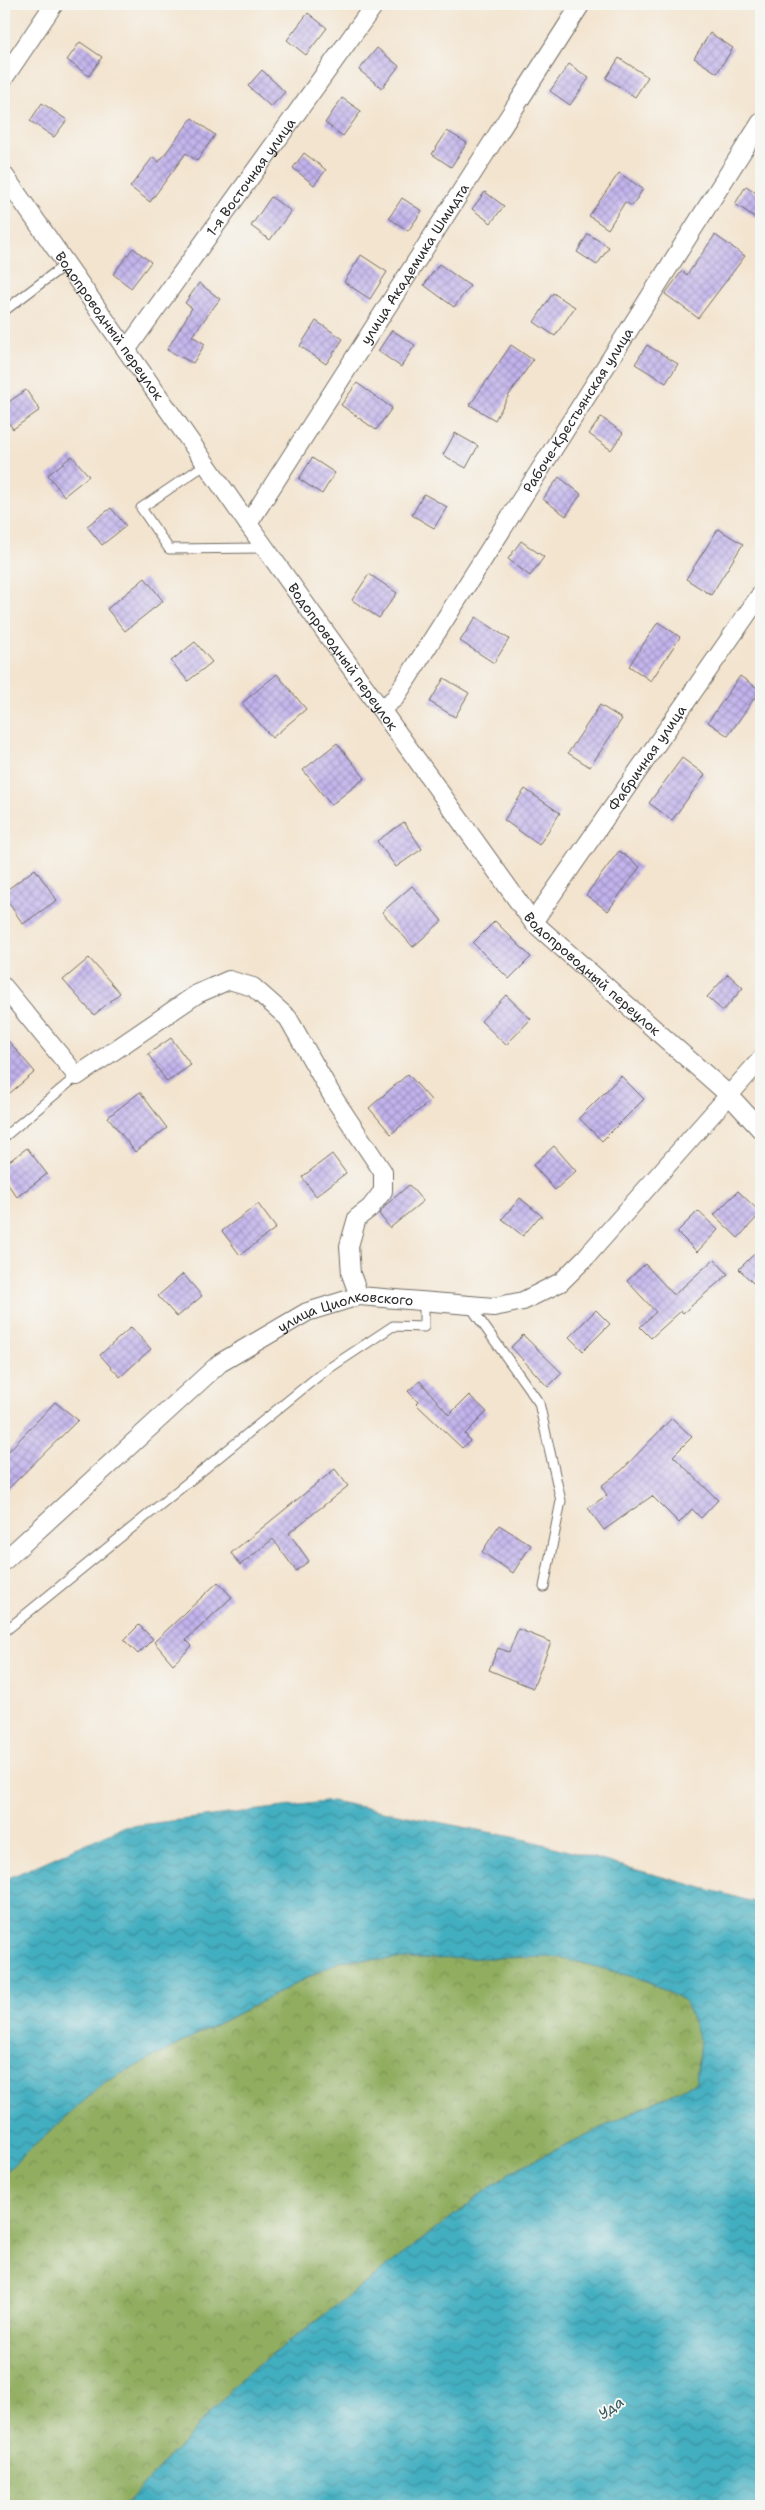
<svg xmlns="http://www.w3.org/2000/svg" width="765" height="2510" font-family="'Shantell Sans',sans-serif">
<defs>
<pattern id="forest-crowns" width="20" height="18" patternUnits="userSpaceOnUse" patternTransform="scale(1.25)"><rect width="20" height="18" fill="#91ae60"/><path d="M2 6a3 3 0 1 1 6 0M12 15a3 3 0 1 1 6 0" fill="none" stroke="#778e4f"/></pattern>
<pattern id="water-waves" width="16" height="10" patternUnits="userSpaceOnUse" patternTransform="scale(1.25)"><rect width="16" height="10" fill="#43afc1"/><path d="M0 5q4-4 8 0t8 0" fill="none" stroke="#388f9d"/></pattern>
<pattern id="building-cross-hatch" width="8" height="8" patternUnits="userSpaceOnUse" patternTransform="scale(1.25)"><rect width="8" height="8" fill="#c2b3ed"/><path d="M0 0l8 8M0 8l8-8" fill="none" stroke="#9e92c0"/></pattern>
</defs>
<rect width="100%" height="100%" fill="#f6f6f2"/>
<filter id="ink" filterUnits="userSpaceOnUse"><feTurbulence type="fractalNoise" baseFrequency=".02" numOctaves="2"/><feDisplacementMap in="SourceGraphic" scale="10" xChannelSelector="R" yChannelSelector="G"/><feConvolveMatrix kernelMatrix="1 2 1 2 8 2 1 2 1" color-interpolation-filters="sRGB"/></filter>
<filter id="wash" filterUnits="userSpaceOnUse"><feTurbulence type="fractalNoise" baseFrequency=".0096" numOctaves="4" result="noise"/><feDisplacementMap in="SourceGraphic" scale="20" xChannelSelector="R" yChannelSelector="G"/><feGaussianBlur stdDeviation="1.12" result="paint"/><feColorMatrix in="noise" values="0 0 0 0 0 0 0 0 0 0 0 0 0 0 0 0 0 1.4 0 .05"/><feComposite in="paint" operator="in"/></filter>
<g filter="url(#wash)">
<rect width="100%" height="100%" fill="#f3e4cf"/>
<!-- forest -->
<path fill="url(#forest-crowns)" stroke="#5e6c46" d="M560 1957 645 1980 685 2001 700 2041 696 2082 512 2171 244 2376 128 2502 119 2506H4V2173L105 2082 342 1960Z"/>
<!-- water -->
<path fill="url(#water-waves)" stroke="#376d76" d="M332 1801 528 1840 761 1904V2506H119L128 2502 244 2376 512 2171 696 2082 700 2041 685 2001 645 1980 560 1957 342 1960 105 2082 4 2173V1880L123 1827Z"/>
<g id="blocks">
<!-- building -->
<path fill="url(#building-cross-hatch)" d="M308 13 327 28 306 55 287 40Z
M710 33 733 48 717 73 694 58Z
M80 42 102 57 89 76 67 60Z
M377 48 399 66 382 88 359 70Z
M619 58 648 77 635 97 606 78Z
M569 64 589 78 570 105 550 91Z
M262 70 285 92 271 107 248 86Z
M342 98 361 111 343 136 325 123Z
M42 103 67 120 54 137 30 121Z
M192 118 215 135 197 161 186 153 150 202 130 187 153 157 159 162Z
M447 131 467 143 451 167 432 154Z
M304 153 326 170 314 185 293 168Z
M619 173 643 189 632 206 625 202 608 229 589 216Z
M746 186 761 196V221L735 204Z
M485 192 504 206 491 223 472 209Z
M271 197 291 211 270 240 251 226Z
M402 198 422 211 408 231 389 218Z
M588 234 609 247 597 265 577 252Z
M715 235 745 256 698 318 665 294 682 271 687 275Z
M133 248 151 262 131 288 113 274Z
M361 255 387 272 370 299 344 282Z
M439 264 470 286 454 307 424 285Z
M199 283 220 299 192 336 205 344 193 363 167 350 192 308 185 303Z
M553 293 575 307 555 336 534 322Z
M316 321 343 339 326 364 300 346Z
M392 330 415 345 401 367 378 351Z
M511 345 533 360 509 395 495 420 470 405Z
M647 345 678 364 666 383 635 364Z
M357 383 392 408 376 430 341 405Z
M26 390 40 410 13 429 4 416V405Z
M601 417 623 433 611 450 589 434Z
M455 433 478 446 466 468 443 455Z
M72 456 89 476 64 496 48 475Z
M312 458 335 473 322 494 299 479Z
M559 477 581 494 566 516 543 499Z
M424 494 447 507 434 528 412 515Z
M111 508 126 526 102 545 87 526Z
M718 529 743 544 711 595 686 579Z
M521 541 544 557 530 576 508 559Z
M369 574 397 593 379 618 352 600Z
M145 578 163 601 125 631 107 609Z
M476 617 509 639 494 663 460 641Z
M658 622 680 637 651 681 629 666Z
M195 642 212 662 188 681 171 661Z
M277 674 306 709 272 738 242 703Z
M740 676 760 690 728 736 708 722Z
M444 678 469 693 455 717 430 702Z
M600 705 622 719 590 767 568 753Z
M337 743 365 778 331 805 303 770Z
M682 758 705 775 672 820 649 803Z
M525 789 560 813 539 845 504 820Z
M404 822 422 849 396 867 377 841Z
M619 851 640 867 608 911 586 895Z
M35 869 57 900 23 924 4 896V892Z
M412 886 442 921 413 947 382 912Z
M495 921 531 957 509 979 473 943Z
M89 958 120 993 94 1015 63 980Z
M728 974 743 988 723 1011 707 997Z
M506 995 531 1019 506 1045 481 1021Z
M4 1036 35 1072 4 1098Z
M171 1038 191 1065 167 1082 148 1054Z
M408 1074 431 1100 391 1134 369 1108Z
M621 1076 644 1099 602 1141 579 1118Z
M140 1092 167 1128 135 1152 108 1117Z
M554 1146 576 1171 555 1190 533 1165Z
M27 1148 47 1174 17 1197 4 1179V1165Z
M332 1154 346 1173 316 1196 302 1177Z
M409 1185 423 1201 390 1228 379 1214 387 1204Z
M738 1191 761 1213 738 1238 714 1215Z
M520 1198 543 1217H539L523 1236 502 1219Z
M258 1204 276 1228 240 1255 222 1231Z
M698 1211 718 1230 697 1252 677 1232Z
M761 1247V1275L753 1283 739 1269Z
M714 1259 728 1274 683 1313 681 1311 651 1338 640 1327 656 1312 627 1281 645 1264 674 1295Z
M183 1274 202 1296 177 1317 158 1296Z
M596 1310 610 1324 583 1351 569 1337Z
M131 1327 151 1349 120 1377 100 1355Z
M523 1335 562 1373 548 1387 511 1347Z
M420 1381 449 1415 469 1395 487 1412 465 1434 470 1441 462 1448 416 1404 418 1402 408 1391Z
M55 1402 78 1420 4 1493V1456Z
M672 1418 692 1437 673 1456 718 1500 701 1518 692 1509 679 1523 652 1496 604 1530 588 1508 607 1495 601 1486 622 1470Z
M335 1469 348 1486 289 1533 309 1561 296 1571 273 1539 240 1565 231 1553Z
M499 1525 531 1545 513 1573 482 1552Z
M218 1582 232 1597 186 1640 192 1646 173 1664 154 1642Z
M139 1625 153 1639 138 1654 124 1640Z
M518 1629 551 1642 533 1688 489 1670 498 1648 509 1652Z"/>
</g>
</g>
<g filter="url(#ink)">
<use href="#blocks" fill-opacity="0" stroke="#716c64" stroke-width="1"/>
<g fill="none" stroke-linecap="round" stroke-linejoin="round">
<defs>
<path id="service" d="M4 311 66 264
M206 464 141 508 169 549 265 548
M4 1137 77 1076
M470 1306 539 1403 561 1501 544 1587
M4 1632 322 1373 393 1326 424 1327V1302"/>
<g id="minor">
<path d="M4 78 54 4"/>
<path id="s1" d="M4 175 248 524 533 922 729 1095 761 1130"/>
<path id="s2" d="M127 349 375 4"/>
<path id="s3" d="M248 524 581 4"/>
<path id="s4" d="M381 709 395 698 761 122"/>
<path id="s5" d="M533 922 761 594"/>
<path d="M4 987 77 1076 197 994 229 980 253 987 288 1018 333 1097 383 1172V1191L370 1208 357 1218 349 1246 351 1274 359 1296"/>
<path id="s6" d="M4 1561 220 1363 307 1312 359 1296 494 1307 523 1301 561 1282 586 1257 761 1059"/>
</g>
</defs>
<!-- service casing -->
<use href="#service" stroke="#716c64" stroke-width="11"/>
<!-- minor casing -->
<use href="#minor" stroke="#716c64" stroke-width="20"/>
<!-- service -->
<use href="#service" stroke="#fff" stroke-width="9"/>
<!-- minor -->
<use href="#minor" stroke="#fff" stroke-width="18"/>
</g>
</g>
<g text-anchor="middle" stroke-width="4" stroke-linejoin="round" paint-order="stroke">
<!-- street labels -->
<g font-size="14" fill="#2b2b2b" stroke="#f6f6f2">
<text dy="5" stroke="none"><textPath href="#s2" startOffset="212">1-я Восточная улица</textPath></text>
<text dy="5" stroke="none"><textPath href="#s3" startOffset="309">улица Академика Шмидта</textPath></text>
<text dy="5" stroke="none"><textPath href="#s1" startOffset="184">Водопроводный переулок</textPath></text>
<text dy="5" stroke="none"><textPath href="#s4" startOffset="359">Рабоче-Крестьянская улица</textPath></text>
<text dy="5" stroke="none"><textPath href="#s1" startOffset="589">Водопроводный переулок</textPath></text>
<text dy="5" stroke="none"><textPath href="#s5" startOffset="200">Фабричная улица</textPath></text>
<text dy="5" stroke="none"><textPath href="#s1" startOffset="994">Водопроводный переулок</textPath></text>
<text dy="5" stroke="none"><textPath href="#s6" startOffset="432">улица Циолковского</textPath></text>
</g>
<!-- water labels -->
<g font-size="15" font-style="italic" fill="#335960" stroke="#f6f6f2">
<text transform="translate(611 2408) rotate(-36)" y="5">Уда</text>
</g>
</g>
<!-- margin -->
<rect width="765" height="2510" fill="none" stroke="#f6f6f2" stroke-width="20"/>
</svg>
